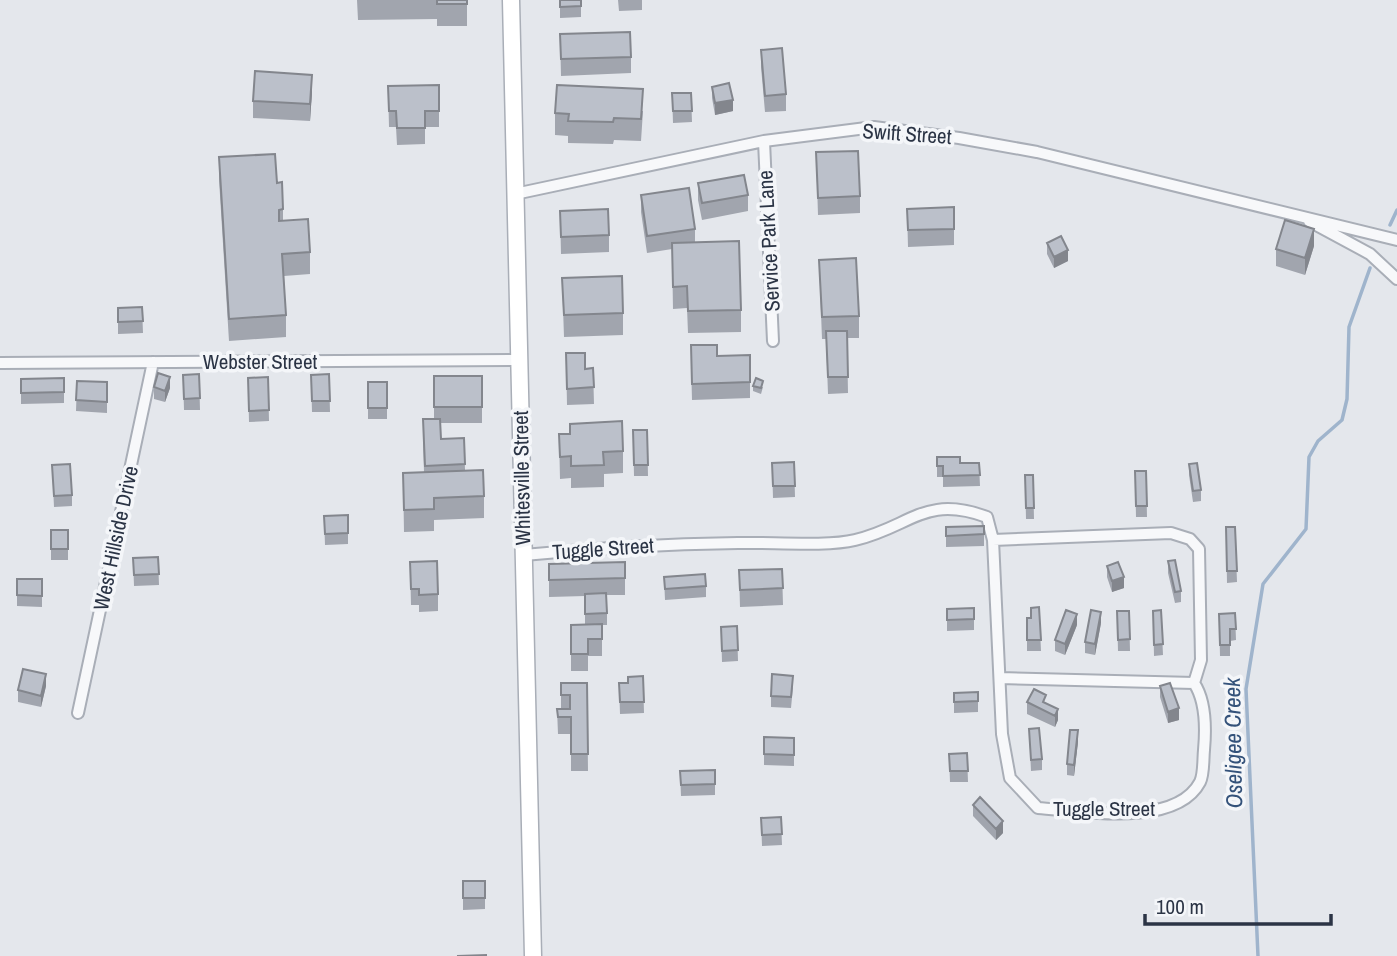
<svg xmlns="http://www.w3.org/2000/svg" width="1397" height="956" font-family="'Archivo Narrow',sans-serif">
<rect width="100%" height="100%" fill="#e4e7ec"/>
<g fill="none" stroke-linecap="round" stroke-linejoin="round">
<!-- stream -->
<path stroke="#9fb4cc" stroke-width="3.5" d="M1390 225 1397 210
M1258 956 1246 689 1263 584 1306 529 1309 457 1318 441 1342 420 1347 399 1349 327 1370 268"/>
<defs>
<path id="minor" d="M764 141 773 341
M515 194 764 141 874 127 959 138 1037 152 1397 240
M1309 221 1370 254 1397 279
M0 363 519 360
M524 555C595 548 666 544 738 543 769 542 827 547 855 540 911 527 924 494 987 517L993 540 1002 734 1010 778 1038 808C1082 811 1176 828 1200 782 1204 774 1203 760 1204 750 1206 728 1206 701 1194 683L1201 660 1199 549 1190 539 1171 533 993 540
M1000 678 1194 683
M78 713 153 362"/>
<path id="secondary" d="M511 0 533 956"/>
</defs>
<!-- minor casing -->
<use href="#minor" stroke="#a9aeb7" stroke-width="14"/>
<!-- secondary casing -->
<use href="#secondary" stroke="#a9aeb7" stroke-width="19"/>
<!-- minor -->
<use href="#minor" stroke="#f7f8fa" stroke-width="10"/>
<!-- secondary -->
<use href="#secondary" stroke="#fff" stroke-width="16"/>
</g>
<!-- wall -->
<path fill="#a1a5ae" d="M357 0H467V26H437V19L358 20Z
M560 0H581V17L560 18Z
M618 0H642V10L619 11Z
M560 34 631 57V73L561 76Z
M761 50 786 94V111L765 112 761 67Z
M439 85V127H425V144L397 145 396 127H389L388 86Z
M712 87 733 111 715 115 712 98Z
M312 92 310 121 253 118V101Z
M672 93H691L692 122 673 123Z
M643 111 641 141 614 140 613 144 568 143V136L555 135V113Z
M816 152 860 196V213L818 215Z
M219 157 277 183 283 209V221L310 252V274L284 276 286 315V337L229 341 219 179Z
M698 183 748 195V211L702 220 698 200Z
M641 195 695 229V242L741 310V332L688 333 687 308 673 309 672 249 647 253 641 212Z
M954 207V245L908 247 907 209Z
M560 211 609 235V252L561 254Z
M1047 243 1068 261 1054 268 1047 254Z
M1314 246 1305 275 1276 266V249Z
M819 260 859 316V338H847L848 393 828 394 826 339H822Z
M562 278 623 313V335L564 337Z
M142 307 143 333 118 334V308Z
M566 353 585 369 593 368 594 404 567 405Z
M717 356 750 382V398L692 400 691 362Z
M199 374 200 410H184L183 375Z
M329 374 330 412H312L311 375Z
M434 376H482V423H440L441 439 464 438 465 470 484 496V518L434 520V531L404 532 403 473 424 472 423 436 434 419Z
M268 377 269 421 249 422 248 378Z
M64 378V403L21 404V379Z
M77 381 107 382V413L76 411Z
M368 382H387V419H368Z
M753 386 763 387 761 394 753 391Z
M154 387 170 388 165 402 154 399Z
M633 430H647L648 476H634Z
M559 434 623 451V473L604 474V487L571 488V478L560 479Z
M937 457 960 463H979L980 486 943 487V477H937Z
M794 462 795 497 773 498 772 463Z
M1189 464 1201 490V501L1193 502 1189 475Z
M52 465 72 495V506L54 507Z
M1135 471H1146L1147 517H1136Z
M1025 475H1033L1034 519H1026Z
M348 515V544L325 545 324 516Z
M984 526V546L946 547V527Z
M1226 527H1235L1237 582 1227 583Z
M51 530H68V560H51Z
M158 557 159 585 134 586 133 558Z
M1168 561 1181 591V602L1175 603 1168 573Z
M410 562 438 594V611L419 612V605H411Z
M625 562V595H607V625H602V656H588V671H571V625L585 624V596L549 597V564Z
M1107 566 1124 588 1112 592 1107 577Z
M782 569 783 605 740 607 739 570Z
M664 577 706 586V597L665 600Z
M17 579H42V607L17 606Z
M1039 607 1041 651H1027V618H1031Z
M974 608V630L947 631V609Z
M1161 610 1163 655 1154 656 1153 611Z
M1117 611H1129L1130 651H1118Z
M1235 613 1236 640 1230 641V656H1220L1219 614Z
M1101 623 1095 655 1085 653V642Z
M1077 625 1065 655 1055 651V640Z
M737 626 738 661 722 662 721 627Z
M643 676 644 713 620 714 619 683H628Z
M561 683H587L588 771H571V734H558L557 709H561Z
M46 686 41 707 18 702V690Z
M1160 686 1179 720 1168 723 1160 697Z
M793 687 791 708 771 707V696Z
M978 692V712L954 713V693Z
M1027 702 1046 703 1058 720 1055 727 1027 714Z
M1029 729 1042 759V770L1031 771Z
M764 737 794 738V766L764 765Z
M1078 742 1074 776 1067 775V764Z
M967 753 968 782H950L949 754Z
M715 770V795L681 796 680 771Z
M973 805 1003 833 996 840 973 816Z
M781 817 782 845 762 846 761 818Z
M463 881H485V909L463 910Z"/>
<!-- shaded-wall -->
<path fill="#83868d" d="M312 75V92L310 121V104Z
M733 100V111L715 115V103Z
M1314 229V246L1305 275V258Z
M1068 250V261L1054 268V257Z
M170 377V388L165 402V391Z
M1124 577V588L1112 592V581Z
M1101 612V623L1095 655V644Z
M1077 614V625L1065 655V644Z
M46 674V686L41 707V696Z
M1179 708V720L1168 723V712Z
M1058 709V720L1055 727V716Z
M1078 730V742L1074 776V765Z
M1003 821V833L996 840V829Z"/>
<!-- building -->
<path fill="#bbc0ca" stroke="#83868d" stroke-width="2" d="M437 0H467V4H437Z
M560 0H581V6L560 7Z
M630 32 631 57 561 59 560 34Z
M782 48 786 94 765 96 761 50Z
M255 71 312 75 310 104 253 101Z
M729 83 733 100 715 103 712 87Z
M439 85V111H425V128H397L396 111H389L388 86Z
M557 85 643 89 641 119 614 118 613 122 568 121 569 114 555 113Z
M672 93H691L692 111H673Z
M858 151 860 196 818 198 816 152Z
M275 154 277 183 282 182 283 209 279 210V221L308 219 310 252 282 254 286 315 229 319 219 157Z
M744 175 748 195 702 203 698 183Z
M689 188 695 229 647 236 641 195Z
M954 207V229L908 230 907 209Z
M608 209 609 235 561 237 560 211Z
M1285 220 1314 229 1305 258 1276 249Z
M1061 236 1068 250 1054 257 1047 243Z
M739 241 741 310 688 311 687 286 673 287 672 243Z
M856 258 859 316 822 317 819 260Z
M622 276 623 313 564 315 562 278Z
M142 307 143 321 118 322V308Z
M826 331H847L848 377H828Z
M691 345H717V356L750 355V382L692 384Z
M566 353H585V369L593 368 594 387 567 389Z
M158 373 170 377 165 391 154 387Z
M199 374 200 398 184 399 183 375Z
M329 374 330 401H312L311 375Z
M434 376H482V407H434Z
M268 377 269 410 249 411 248 378Z
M64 378V392L21 393V379Z
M756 378 763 381 761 388 753 386Z
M77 381 107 382V402L76 400Z
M368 382H387V408H368Z
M423 419H440L441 439 464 438 465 464 425 466Z
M622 421 623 451 603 452 604 465 571 466V456L560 457 559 434H570V424Z
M633 430H647L648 465H634Z
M937 457H960V463H979L980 475 943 476V466H937Z
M794 462 795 486H773L772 463Z
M1197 463 1201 490 1193 491 1189 464Z
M70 464 72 495 54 496 52 465Z
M483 470 484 496 434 498V509L404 510 403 473Z
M1135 471H1146L1147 506H1136Z
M1025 475H1033L1034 508H1026Z
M348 515V533L325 534 324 516Z
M984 526V534L946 536V527Z
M1226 527H1235L1237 571H1227Z
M51 530H68V549H51Z
M158 557 159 574 134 575 133 558Z
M1175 560 1181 591 1175 592 1168 561Z
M437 561 438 594 419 595V589H411L410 562Z
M625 562V578L549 580V564Z
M1118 562 1124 577 1112 581 1107 566Z
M782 569 783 588 740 590 739 570Z
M705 574 706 586 665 589 664 577Z
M17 579H42V596L17 595Z
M606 593 607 613 585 614V594Z
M1039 607 1041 640H1027V618H1031V608Z
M974 608V619L947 620V609Z
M1066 610 1077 614 1065 644 1055 640Z
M1091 610 1101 612 1095 644 1085 642Z
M1161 610 1163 644 1154 645 1153 611Z
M1117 611H1129L1130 639 1118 640Z
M1235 613 1236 629H1230V645H1220L1219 614Z
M602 624V639H588V654H571V625Z
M737 626 738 650 722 651 721 627Z
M23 669 46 674 41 696 18 690Z
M772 674 793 676 791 697 771 696Z
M643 676 644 702H620L619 683H628V677Z
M561 683H587L588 754H571V717H558L557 709H570V695H561Z
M1170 683 1179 708 1168 712 1160 686Z
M1034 689 1046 695 1043 702 1058 709 1055 716 1027 702Z
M978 692V701L954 702V693Z
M1039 728 1042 759 1031 760 1029 729Z
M1070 730H1078L1074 765 1067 764Z
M764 737 794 738V755L764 754Z
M967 753 968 771H950L949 754Z
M715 770V784L681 785 680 771Z
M980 797 1003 821 996 829 973 805Z
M781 817 782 834 762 835 761 818Z
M463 881H485V898H463Z
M486 955V956H457Z"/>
<g text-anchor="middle" stroke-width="7" stroke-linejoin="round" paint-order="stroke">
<!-- street labels -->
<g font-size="21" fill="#2b3445" stroke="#f4f6f9">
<text transform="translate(907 134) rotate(4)" y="7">Swift Street</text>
<text transform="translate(769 241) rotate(-93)" y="7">Service Park Lane</text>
<text x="260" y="369">Webster Street</text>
<text transform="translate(522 478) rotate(-91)" y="7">Whitesville Street</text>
<text transform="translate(116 538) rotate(-78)" y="7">West Hillside Drive</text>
<text transform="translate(603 549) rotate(-4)" y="7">Tuggle Street</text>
<text x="1104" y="816">Tuggle Street</text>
</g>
<!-- water labels -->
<g font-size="23" font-style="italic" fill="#34527a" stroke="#f4f6f9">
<text transform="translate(1233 743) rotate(-91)" y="8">Oseligee Creek</text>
</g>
</g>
<!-- scale -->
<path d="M1145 914v10h186v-10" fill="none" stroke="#2b3445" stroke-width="3.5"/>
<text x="1156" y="914" font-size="21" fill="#2b3445" stroke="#f4f6f9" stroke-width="5" paint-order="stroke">100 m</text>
</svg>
